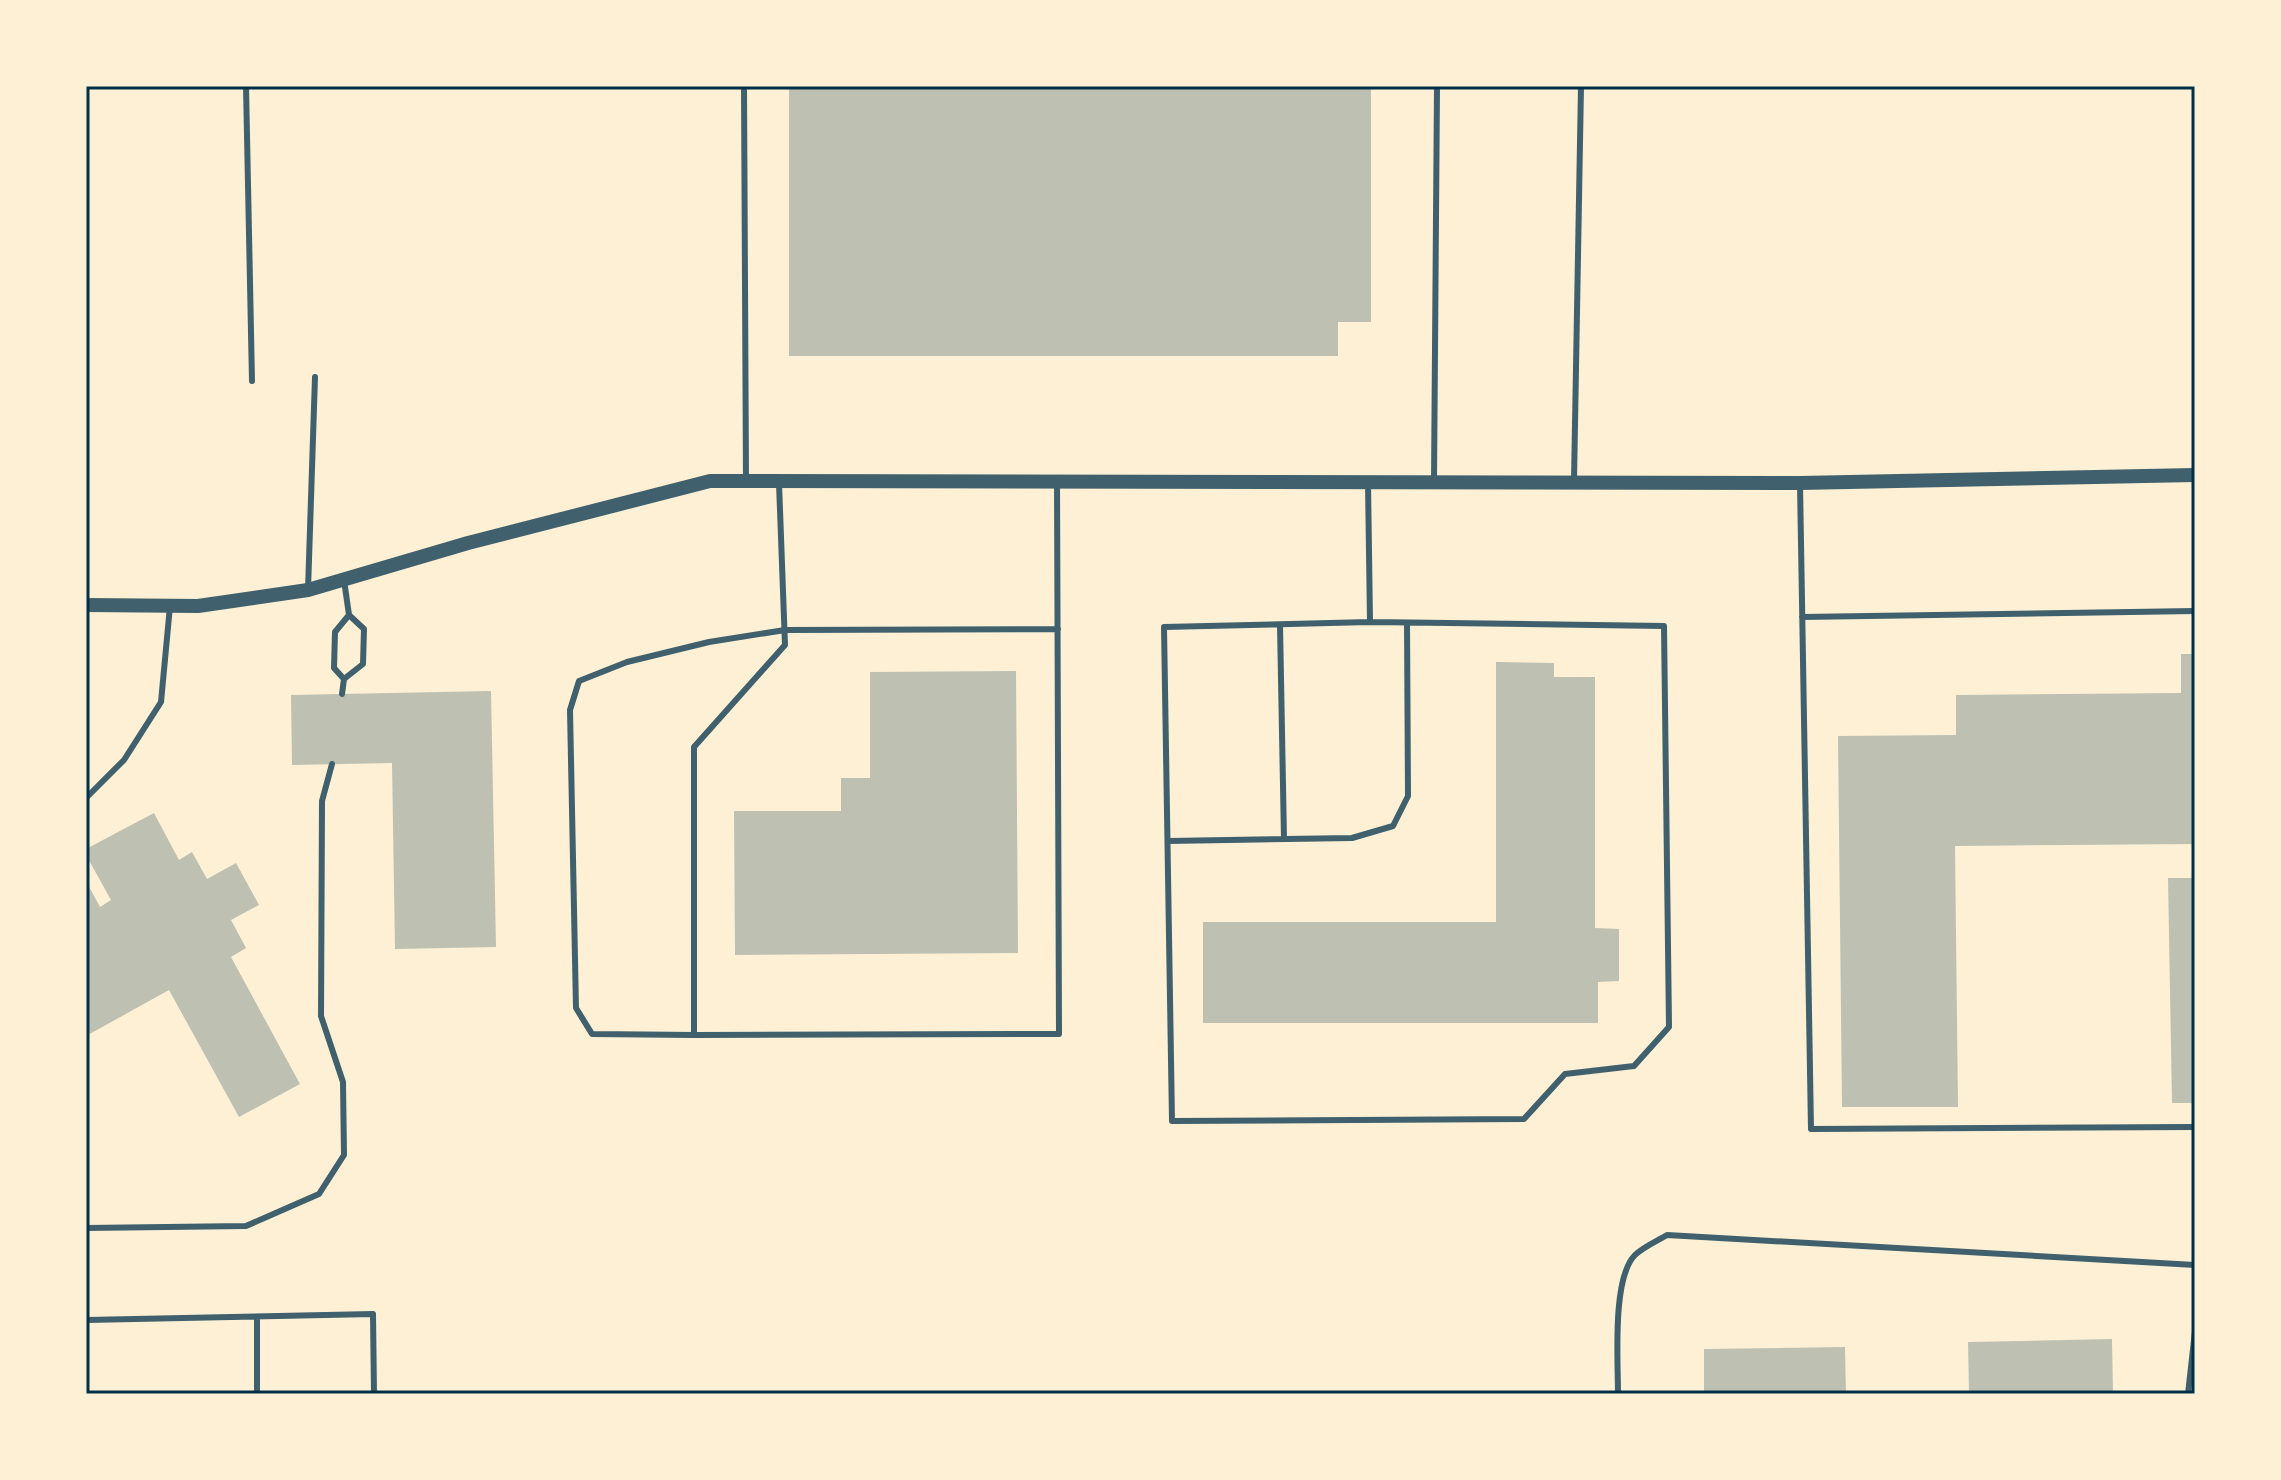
<svg xmlns="http://www.w3.org/2000/svg" width="2281" height="1480" font-family="Jost,sans-serif">
<rect width="100%" height="100%" fill="#fdf0d5"/>
<!-- building -->
<path fill="#bec0b2" d="M789 86H1371V322H1338V356H789Z
M2181 654H2195V844L1955 846 1958 1107H1842L1838 736 1956 735V695L2181 693Z
M1496 662 1554 663V677H1595V928L1619 929V981L1598 982V1023H1203V922H1496Z
M1016 671 1018 953 735 955 734 811H841V778H870V672Z
M491 691 496 947 395 949 392 763 292 765 291 695Z
M154 813 179 860 192 852 207 879 236 863 259 905 231 920 246 948 231 957 300 1084 239 1117 169 990 86 1036V881L100 907 111 900 86 855V849Z
M2168 878H2195V1103H2172Z
M2112 1339 2113 1394H1969L1968 1342Z
M1845 1347 1846 1394H1704V1349Z"/>
<g fill="none" stroke-linecap="round" stroke-linejoin="round">
<!-- service -->
<path stroke="#3f606c" stroke-width="6" d="M246 86 252 381
M744 86 746 481
M1574 481 1581 86
M1368 482 1370 622
M1434 482 1437 86
M779 483 785 645 694 747V1035L1059 1034 1057 482
M1800 484 1811 1129 2195 1127
M308 590 315 377
M1802 617 2195 611
M1370 622 1664 626 1669 1027 1634 1066 1565 1074 1524 1119 1172 1121 1164 627Z
M1280 625 1284 839
M344 679 334 668 335 632 349 615
M342 694 344 679 363 664 364 629 349 615 344 580
M86 798 124 760 161 702 170 606
M1168 841 1352 838 1393 826 1408 796 1407 623
M694 1035 592 1034 576 1008 570 710 579 681 627 662 709 642 785 630 1058 629
M86 1228 246 1226 319 1194 344 1155 343 1082 321 1016 322 801 332 764
M86 1320 373 1314 374 1394
M257 1394V1317
M1618 1394C1618 1361 1612 1278 1635 1255 1643 1247 1657 1241 1667 1235L2195 1265
M2188 1394 2195 1331"/>
<!-- tertiary -->
<path stroke="#3f606c" stroke-width="14" d="M86 605 198 606 308 590 468 543 710 481 1800 483 2195 475"/>
</g>
<!-- border -->
<rect width="2281" height="1480" fill="none" stroke="#fdf0d5" stroke-width="176"/>
<rect x="88" y="88" width="2105" height="1304" fill="none" stroke="#003049" stroke-width="3"/>
</svg>
